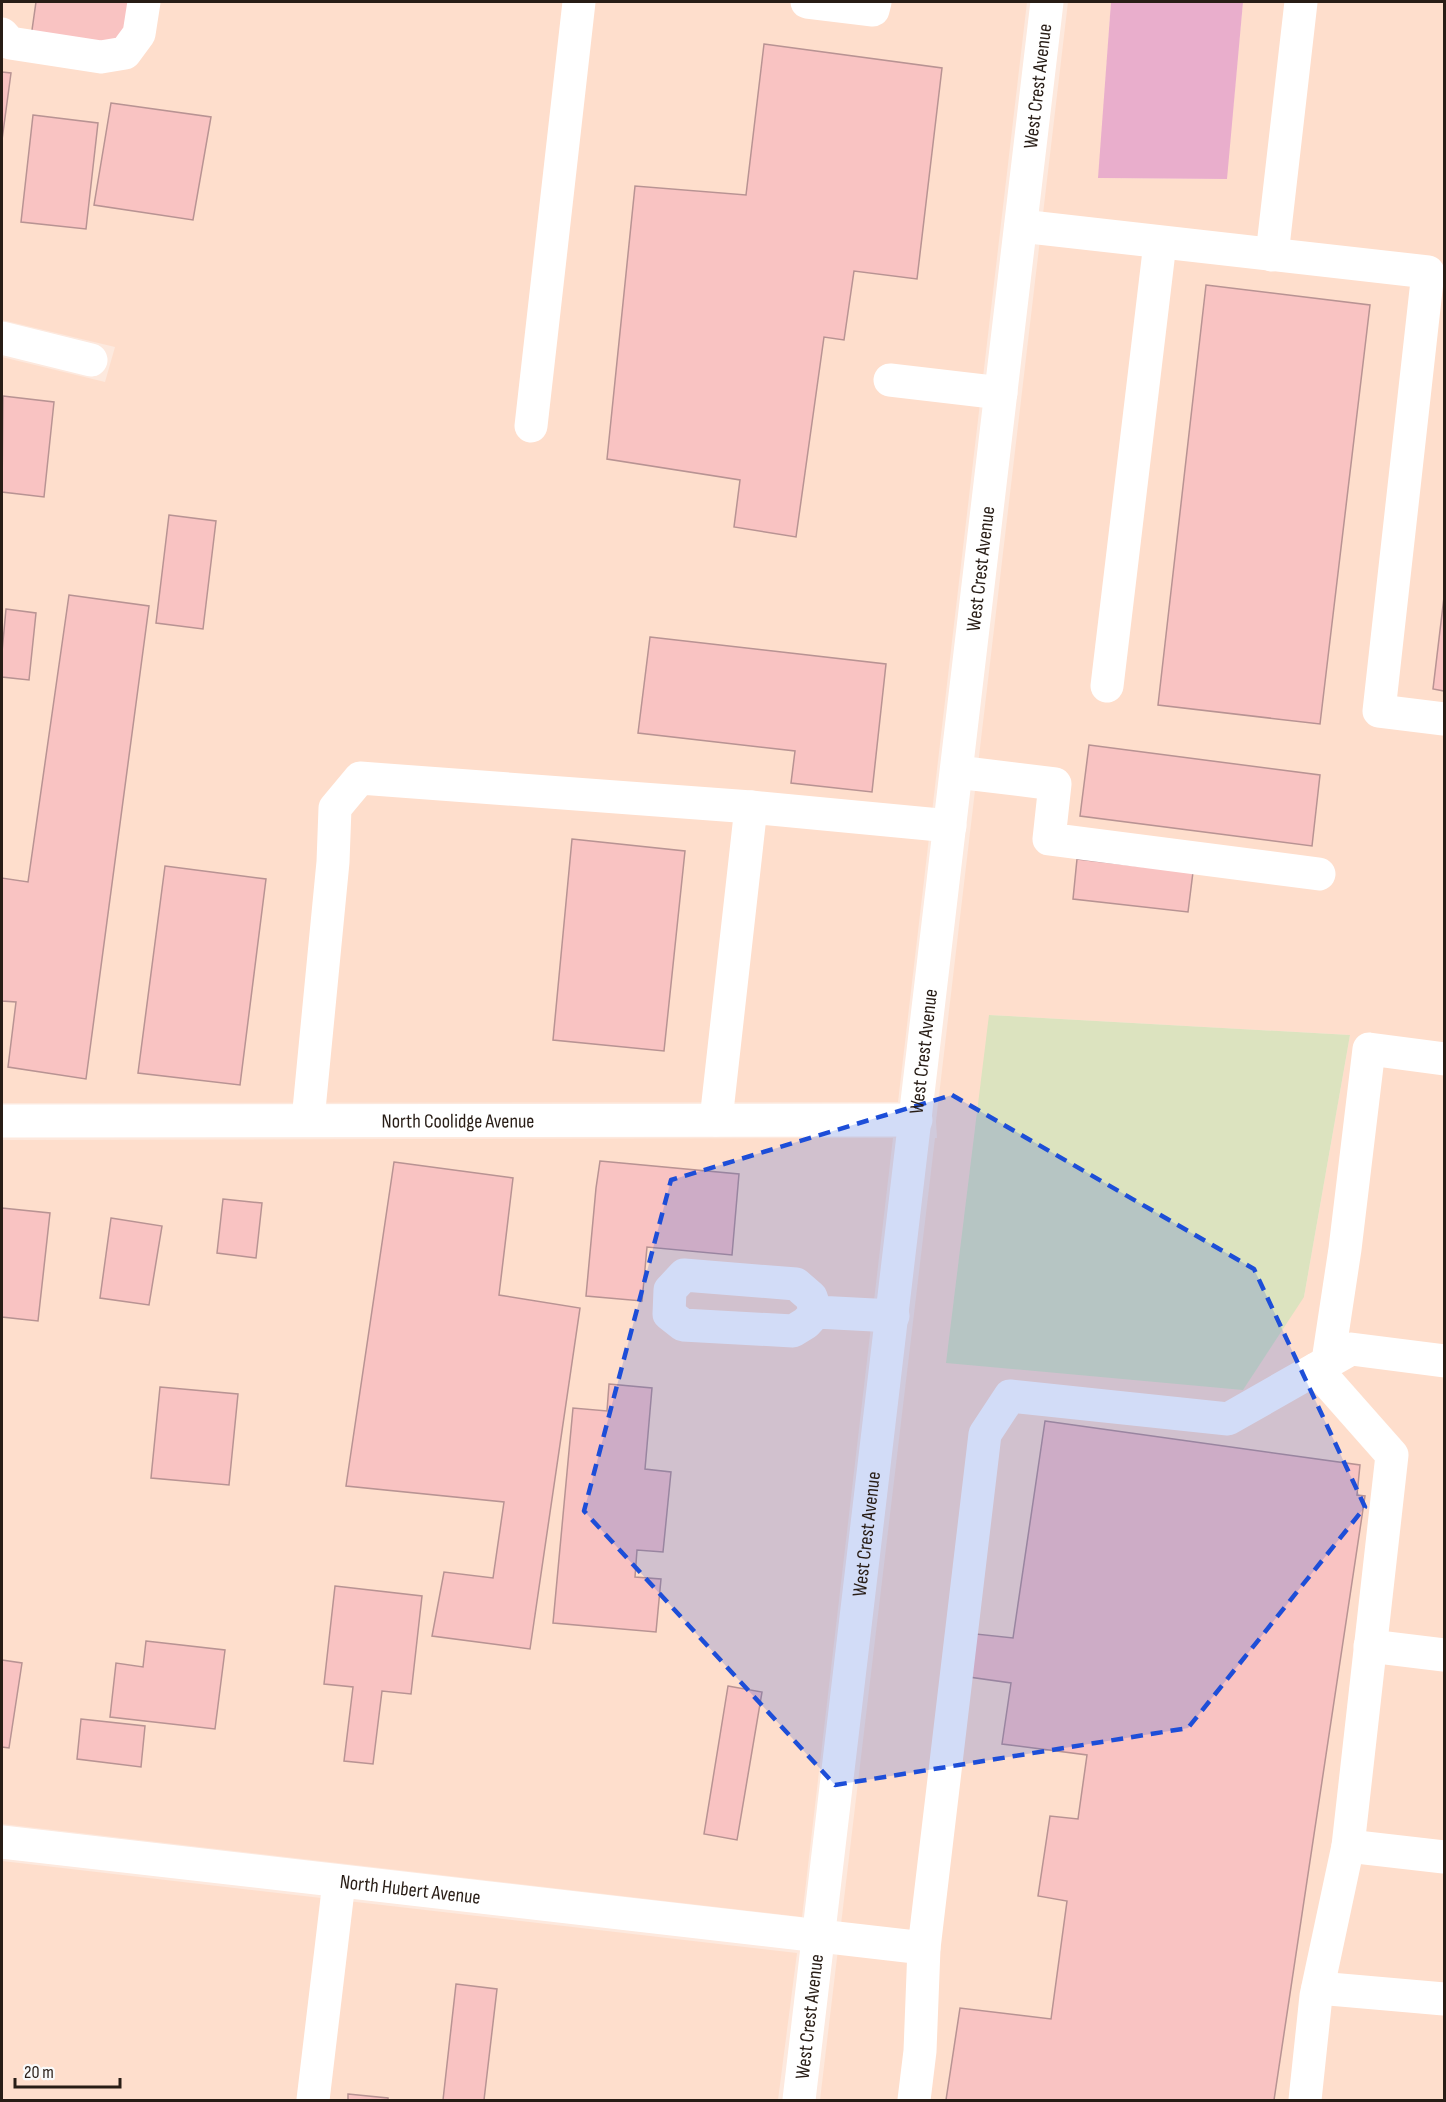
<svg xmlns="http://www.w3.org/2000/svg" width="1446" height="2102" font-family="'Sofia Sans Condensed',sans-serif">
<rect width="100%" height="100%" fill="#fde9de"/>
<!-- built -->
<path fill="#fedecc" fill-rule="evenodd" d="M2 2H1027L898 1102 2 1103V357L105 382 115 347 2 320Z
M1068 2H1111L1099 178 1226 179 1243 2H1444V2100H820L935 1138H937L936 1121ZM989 1015 1350 1035 1304 1297Z
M893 1138 802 1917 2 1824V1140Z
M2 1861 797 1953 778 2100H2Z"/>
<!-- green -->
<path fill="#dce3bf" d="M989 1015 1350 1035 1304 1297 1243 1390 946 1363Z"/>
<!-- water -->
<path fill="#e9aecc" d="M1111 2H1243L1227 179 1098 178Z"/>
<!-- building -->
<path fill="#f9c3c2" stroke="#b89393" stroke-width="1.5" d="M36 2H130L124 50 31 37Z
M764 44 942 68 917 279 854 271 844 340 824 337 796 537 734 527 740 480 607 459 635 186 746 195Z
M2 72 11 73 2 140Z
M111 103 211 117 193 220 94 205Z
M33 115 98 123 86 229 21 222Z
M1206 285 1370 305 1320 724 1158 705Z
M3 396 54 402 44 497 2 492Z
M169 515 216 521 203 629 156 623Z
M69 595 149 606 86 1079 8 1067 16 1002 2 1001V878L28 882Z
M1444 597V691L1433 689Z
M6 609 36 613 29 680 2 677V652Z
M650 637 886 664 872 792 791 783 795 751 638 733Z
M1089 745 1320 775 1312 846 1080 816Z
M572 839 685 851 664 1051 553 1040Z
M1077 859 1193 872 1188 912 1073 899Z
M165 866 266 879 240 1085 138 1073Z
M600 1161 739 1174 732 1255 647 1247 642 1301 586 1296 596 1188Z
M394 1162 513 1178 499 1295 580 1308 530 1649 432 1636 444 1572 493 1578 504 1502 346 1486Z
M223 1199 262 1203 256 1258 217 1253Z
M2 1208 50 1213 38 1321 2 1317Z
M111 1218 162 1226 149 1305 100 1298Z
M609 1384 652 1388 645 1469 671 1472 663 1552 637 1550 635 1577 661 1579 656 1632 553 1623 573 1408 607 1411Z
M160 1387 238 1394 229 1485 151 1478Z
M1045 1421 1360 1465 1357 1495 1365 1496 1274 2100H946L960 2008 1051 2019 1067 1901 1038 1896 1050 1816 1078 1819 1087 1755 1002 1744 1011 1683 969 1677 976 1634 1013 1638Z
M335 1586 422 1596 411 1694 382 1691 373 1764 344 1761 353 1687 324 1684Z
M146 1641 225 1650 215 1729 110 1717 116 1663 143 1667Z
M2 1660 22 1663 9 1748 2 1747Z
M728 1686 762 1692 737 1840 704 1834Z
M81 1719 145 1726 141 1767 77 1759Z
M456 1984 497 1989 484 2100H443Z
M348 2094 388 2098V2100H348Z"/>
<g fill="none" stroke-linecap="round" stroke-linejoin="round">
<!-- minor -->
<g stroke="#fff" stroke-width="33">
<path d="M807 2 873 10 875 2"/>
<path d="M2 34 10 43 101 57 125 53 139 34 144 2"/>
<path d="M1021 226 1428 272 1379 711 1444 719"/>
<path d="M1272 255 1301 2"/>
<path d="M2 338 91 360"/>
<path d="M890 380 1001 393"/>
<path d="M531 426 579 2"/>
<path d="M1107 686 1160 243"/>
<path d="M957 772 1055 784 1049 839 1319 874"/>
<path d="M308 1120 333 862 335 808 360 778 751 807"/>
<path d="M716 1120 751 807 950 826"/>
<path id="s1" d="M2 1121 916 1120"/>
<path d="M816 1312 806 1323 793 1331 683 1325 669 1314 670 1290 684 1275 796 1284 811 1297 816 1312 893 1316"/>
<path d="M1328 1361 1345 1249 1369 1049 1444 1059"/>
<path d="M1370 1646 1444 1655"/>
<path id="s2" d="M2 1842 924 1948 985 1434 1010 1396 1228 1419 1351 1349 1444 1361"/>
<path d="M1348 1846 1444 1857"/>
<path d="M1318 1988 1444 1999"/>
<path d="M313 2100 339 1882"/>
<path id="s3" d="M799 2100 1047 2"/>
<path d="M914 2100 920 2051 924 1948"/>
<path d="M1305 2100 1316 1996 1348 1846 1392 1455 1316 1369"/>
</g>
</g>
<!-- marked area -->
<path fill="#1d4ed8" fill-opacity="0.2" stroke="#1d4ed8" stroke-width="4.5" stroke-dasharray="12 8" stroke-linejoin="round" d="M952 1095 1254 1269 1365 1507 1188 1728 835 1785 584 1511 671 1180Z"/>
<g text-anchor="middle" stroke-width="6" stroke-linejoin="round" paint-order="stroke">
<!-- street labels -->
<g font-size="20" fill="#281d16" stroke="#fafafa">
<text dy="7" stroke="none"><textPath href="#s3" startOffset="2028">West Crest Avenue</textPath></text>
<text dy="7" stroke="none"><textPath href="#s3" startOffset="1542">West Crest Avenue</textPath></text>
<text dy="7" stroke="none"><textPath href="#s3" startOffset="1056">West Crest Avenue</textPath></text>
<text dy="7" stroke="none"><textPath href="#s1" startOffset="456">North Coolidge Avenue</textPath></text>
<text dy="7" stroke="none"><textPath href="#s3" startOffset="570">West Crest Avenue</textPath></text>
<text dy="7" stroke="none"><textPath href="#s2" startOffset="411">North Hubert Avenue</textPath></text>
<text dy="7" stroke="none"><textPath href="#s3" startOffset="84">West Crest Avenue</textPath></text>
</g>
</g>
<!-- border -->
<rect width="1446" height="2102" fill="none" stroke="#281d16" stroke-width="6"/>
<!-- scale -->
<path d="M15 2078v9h105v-9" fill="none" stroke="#281d16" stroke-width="3"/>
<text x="24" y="2078" font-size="18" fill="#281d16" stroke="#fafafa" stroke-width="4.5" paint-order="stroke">20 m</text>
</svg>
